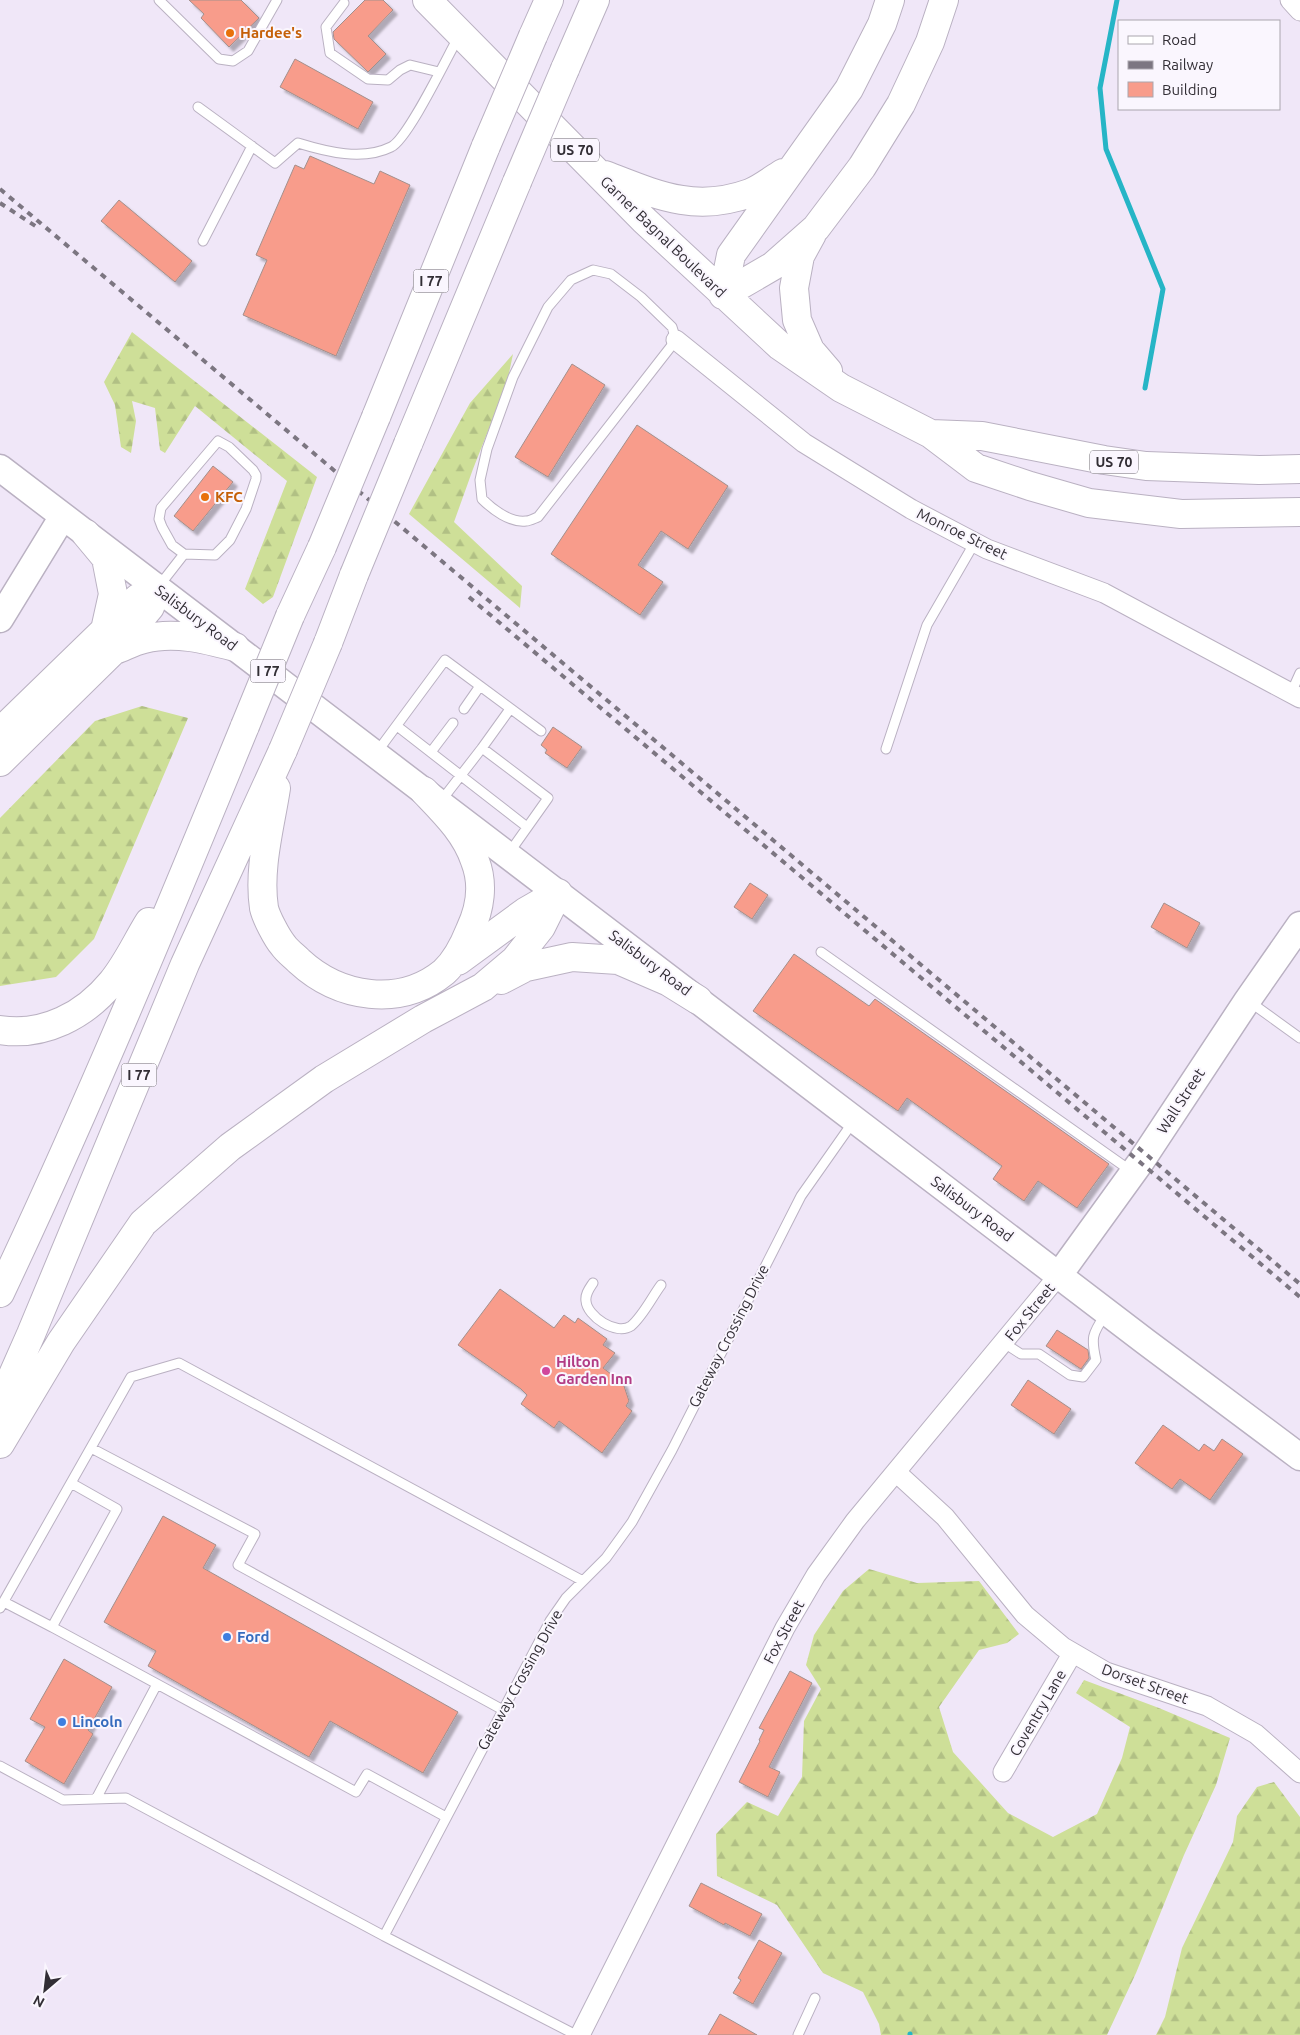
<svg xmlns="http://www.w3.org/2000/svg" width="1300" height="2035" font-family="Ubuntu,sans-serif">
<defs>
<pattern id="forest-firs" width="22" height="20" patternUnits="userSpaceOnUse" patternTransform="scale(1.25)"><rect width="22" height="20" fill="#cedf98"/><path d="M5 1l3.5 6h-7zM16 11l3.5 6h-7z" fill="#b1c084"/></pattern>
<filter id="shadow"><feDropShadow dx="4.5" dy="4.5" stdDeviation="1" flood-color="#0004"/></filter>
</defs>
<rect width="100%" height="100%" fill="#f0e7f8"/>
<!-- forest -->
<path fill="url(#forest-firs)" d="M132 332 317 477 273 597 263 604 245 589 287 481 195 406 165 453 160 450 155 408 132 401 136 421 131 453 121 447 115 405 104 382Z
M513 354 507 383 473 469 454 522 522 586 520 608 409 514 470 403Z
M142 706 188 718 94 939 56 977 0 986V818L95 721Z
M869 1569 917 1583 979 1581 1019 1634 1007 1643 979 1650 939 1707 953 1752 1008 1813 1053 1837 1097 1814 1122 1758 1130 1727 1076 1693 1084 1680 1159 1708 1230 1738 1216 1785 1184 1855 1136 1973 1107 2035H881L879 2024 863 1992 823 1973 777 1905 717 1876 716 1834 747 1802 778 1816 802 1777 804 1721 821 1689 806 1665 814 1635 843 1591Z
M1274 1782 1300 1817V2035H1156L1165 2017 1182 1948 1233 1842 1237 1816 1257 1787Z"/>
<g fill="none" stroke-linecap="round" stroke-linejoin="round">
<!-- stream -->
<path stroke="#26b5c6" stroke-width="5" d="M1117 0 1100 88 1106 149 1163 289 1145 388
M910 2034V2035"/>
</g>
<!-- building -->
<path fill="#f89c8b" stroke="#a38f8b" filter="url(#shadow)" d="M189 0H241L259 18 229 47 201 18 204 14Z
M365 0H383L393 10 368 36 386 54 368 72 334 39 333 32Z
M295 59 373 102 358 129 280 87Z
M310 156 374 184 380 171 410 185 336 356 243 315 267 260 256 255 295 165 304 169Z
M119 200 192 261 175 282 101 221Z
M572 364 605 385 548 477 515 457Z
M637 425 728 486 688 549 661 531 638 565 663 582 640 615 551 554Z
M213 466 233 482 193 531 174 516Z
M553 727 582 747 567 768 545 753 547 750 541 745Z
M750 883 768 895 752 919 734 907Z
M1164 903 1200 923 1187 948 1151 927Z
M794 954 869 1006 875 999 1109 1164 1077 1208 1038 1181 1024 1201 993 1179 1002 1166 907 1098 898 1111 753 1011Z
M500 1289 554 1328 564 1315 575 1323 578 1318 607 1339 603 1345 615 1353 603 1368 623 1383 629 1401 626 1406 632 1411 602 1453 559 1421 554 1428 521 1404 527 1395 521 1389 458 1345Z
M1057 1330 1088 1350 1089 1358 1081 1369 1046 1346Z
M1028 1380 1071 1409 1054 1434 1011 1405Z
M1163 1425 1199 1451 1204 1444 1214 1451 1222 1439 1243 1454 1210 1500 1180 1479 1172 1489 1135 1463Z
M163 1516 216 1545 203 1568 458 1712 423 1773 330 1721 309 1757 148 1666 156 1651 104 1622Z
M64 1659 112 1687 88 1730 93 1734 64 1784 25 1761 45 1727 30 1719Z
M790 1671 812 1683 769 1767 780 1772 768 1797 739 1782 760 1741 759 1740 764 1730 759 1728Z
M701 1883 762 1914 750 1936 725 1923 724 1925 689 1906Z
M759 1940 782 1953 753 2004 733 1993 741 1980 738 1978Z
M720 2014 757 2035H708Z"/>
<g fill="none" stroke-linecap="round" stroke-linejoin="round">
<defs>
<path id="lane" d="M159 0 219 59 233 61 248 51 277 0
M344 3 326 27 330 53 368 79 388 80 400 70 410 65 439 72
M198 107 275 163 298 143C327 152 363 161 391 147 408 139 447 57 459 36
M203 241 252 146
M593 270 611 274 641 297 672 327 676 340 538 517C535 518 530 521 526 521 510 523 492 509 482 499L480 480 487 449 513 377 548 307 571 280Z
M218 441 229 447 253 470 256 475V479L246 509 230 540 215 555 184 554 172 545 162 527 159 519 161 508Z
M159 586 184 554
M1291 693 1300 673
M464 709 480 686
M397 726 527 827
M482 748 510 709
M886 749 927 625 975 542
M377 752 445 660 541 731
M431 752 453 723
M441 801 482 748 548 798 509 853
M821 952 1131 1171
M1250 1002 1300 1038
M593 1283C589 1289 585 1294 586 1301 587 1316 616 1336 631 1326 643 1316 652 1297 661 1285
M1004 1343 1021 1354H1039L1070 1375 1083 1377 1096 1360C1091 1338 1092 1334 1105 1315
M91 1448 255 1534 238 1565 503 1710
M4 1602 52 1627 117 1509 71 1483
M0 1608 131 1377 179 1363 583 1581
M52 1627 356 1792 367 1774 446 1817
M0 1766 63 1800 126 1798 384 1936
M96 1799 157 1684
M576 2035 384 1936 550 1621 566 1598 606 1558 632 1522 672 1450 801 1196 853 1122
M798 2035 815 1998"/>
<path id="street" d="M1290 0 1300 11
M676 340 804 443 911 509 987 549 1104 593 1300 698
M897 1473 945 1517 1025 1615 1063 1647 1106 1672 1207 1706 1256 1734 1300 1773
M1003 1772 1072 1654
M580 2035 785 1628 816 1575 855 1521 1059 1275"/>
<path id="secondary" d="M0 468 1146 1342 1300 1457
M0 619 63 516
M1059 1275 1140 1163 1247 1001 1300 925"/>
<path id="highway" d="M427 0 644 220 780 346 841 388 931 434 976 468 1030 486 1089 503 1181 514 1300 512
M533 36 549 0
M565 69 595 0
M605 175C657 195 695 213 750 193 762 188 773 179 783 173
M812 234 800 256 794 288 797 320 810 350 828 371
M723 295 773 266 816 228 862 167 901 104 930 42 944 0
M723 295 731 255 849 89 882 24 890 0
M376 417 486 146
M931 434 982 436 1104 460 1146 466 1259 470 1300 469
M408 444 517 182
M86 534 106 558 113 594 105 630
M290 616 322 547
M328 643 354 575
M115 650C124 647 134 641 144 639 174 631 205 639 235 647
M0 732 138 598
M0 762 113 651 150 607 157 588
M276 788C270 827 258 869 264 908 266 917 277 938 283 945 287 951 294 956 299 961 339 998 400 1008 444 972 456 961 464 945 470 930 480 909 484 884 475 861 466 833 444 812 424 791
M458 961 525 912 558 893
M501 980 526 967 572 957 618 960 669 982 698 1000
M0 1030C44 1037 85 1015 112 982 127 964 137 941 149 922
M0 1293C88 1107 167 916 245 726
M0 1404 31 1334 185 964 283 750
M0 1444 61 1342 143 1223 230 1147 324 1079 423 1019 483 987 515 960 541 927 558 893"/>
</defs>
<!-- lane casing -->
<use href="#lane" stroke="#bab1c2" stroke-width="11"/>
<!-- street casing -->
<use href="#street" stroke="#bab1c2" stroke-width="21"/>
<!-- secondary casing -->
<use href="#secondary" stroke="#bab1c2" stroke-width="29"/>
<!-- highway casing -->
<use href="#highway" stroke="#bab1c2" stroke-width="30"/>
<!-- lane -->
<use href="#lane" stroke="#fff" stroke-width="9"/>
<!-- street -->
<use href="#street" stroke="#fff" stroke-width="19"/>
<!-- secondary -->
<use href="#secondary" stroke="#fff" stroke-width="26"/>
<!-- highway -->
<use href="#highway" stroke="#fff" stroke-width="28"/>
<!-- rail -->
<path stroke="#7c7681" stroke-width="4" stroke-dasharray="6 6" stroke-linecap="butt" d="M0 189 1300 1284
M0 203 40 229
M469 597 1300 1297"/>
<defs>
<path id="highway-bridge" d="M486 146 533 36
M517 182 565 69
M322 547 376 417
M354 575 408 444
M245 726 290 616
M283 750 328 643"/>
</defs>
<!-- highway-bridge casing -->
<use href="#highway-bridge" stroke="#bab1c2" stroke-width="30" stroke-linecap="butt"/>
<!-- highway-bridge -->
<use href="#highway-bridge" stroke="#fff" stroke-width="28"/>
</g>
<!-- markers -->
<g fill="#e8710a" stroke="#faf6fe" stroke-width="2">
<circle cx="230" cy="33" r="5"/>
<circle cx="205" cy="497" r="5"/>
</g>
<circle fill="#d1479c" stroke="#faf6fe" stroke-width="2" cx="546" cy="1371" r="5"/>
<g fill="#3f7fe0" stroke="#faf6fe" stroke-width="2">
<circle cx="227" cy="1637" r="5"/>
<circle cx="62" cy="1722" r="5"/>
</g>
<g text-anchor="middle" stroke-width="4" stroke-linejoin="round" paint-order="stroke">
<!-- shield labels -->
<g fill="#faf6fe" stroke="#6e6a71" stroke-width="1">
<rect x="551" y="138.5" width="48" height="23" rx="4"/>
<rect x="413.5" y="269.5" width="35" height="23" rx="4"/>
<rect x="1090" y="450.5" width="48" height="23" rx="4"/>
<rect x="250.5" y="659.5" width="35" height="23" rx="4"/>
<rect x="121.5" y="1063.5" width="35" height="23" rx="4"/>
</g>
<g font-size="14" font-weight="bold" fill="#322e35">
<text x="575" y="155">US 70</text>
<text x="431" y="286">I 77</text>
<text x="1114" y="467">US 70</text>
<text x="268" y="676">I 77</text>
<text x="139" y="1080">I 77</text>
</g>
<!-- food labels -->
<g font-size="15" font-weight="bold" fill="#c56008" stroke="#faf6fe" text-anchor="start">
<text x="240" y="38">Hardee's</text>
<text x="215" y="502">KFC</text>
</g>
<!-- street labels -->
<g font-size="15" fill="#322e35" stroke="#faf6fe">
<text transform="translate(663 237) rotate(44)" y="5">Garner Bagnal Boulevard</text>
<text transform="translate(962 534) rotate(26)" y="5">Monroe Street</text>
<text transform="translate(196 618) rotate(37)" y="5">Salisbury Road</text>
<text transform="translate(650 963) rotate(37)" y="5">Salisbury Road</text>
<text transform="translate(1181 1101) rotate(-57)" y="5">Wall Street</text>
<text transform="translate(972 1209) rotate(37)" y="5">Salisbury Road</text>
<text transform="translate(1030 1312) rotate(-51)" y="5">Fox Street</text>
<text transform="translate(729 1336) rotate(-63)" y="5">Gateway Crossing Drive</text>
<text transform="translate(784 1632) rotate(-62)" y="5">Fox Street</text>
<text transform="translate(520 1680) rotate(-61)" y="5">Gateway Crossing Drive</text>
<text transform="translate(1145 1684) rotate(20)" y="5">Dorset Street</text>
<text transform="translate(1038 1713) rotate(-60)" y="5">Coventry Lane</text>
</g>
<!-- hotel labels -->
<g font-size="15" font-weight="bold" fill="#b23c85" stroke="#faf6fe" text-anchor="start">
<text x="556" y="1367">Hilton<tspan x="556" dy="17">Garden Inn</tspan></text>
</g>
<!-- shop labels -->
<g font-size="15" font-weight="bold" fill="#366cbe" stroke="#faf6fe" text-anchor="start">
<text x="237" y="1642">Ford</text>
<text x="72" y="1727">Lincoln</text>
</g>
</g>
<!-- legend -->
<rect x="1118" y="20" width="162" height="90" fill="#faf6fe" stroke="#aaa6ae"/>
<rect x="1128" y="36" width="25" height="8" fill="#ffffff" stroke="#aaa6ae"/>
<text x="1162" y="45" font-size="15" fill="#322e35">Road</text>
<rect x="1128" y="61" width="25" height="8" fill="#7c7681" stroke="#aaa6ae"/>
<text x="1162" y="70" font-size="15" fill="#322e35">Railway</text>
<rect x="1128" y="82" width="25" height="15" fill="#f89c8b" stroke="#aaa6ae"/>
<text x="1162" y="95" font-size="15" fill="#322e35">Building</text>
<!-- north arrow -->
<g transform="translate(45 1990) rotate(208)" stroke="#faf6fe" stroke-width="4" paint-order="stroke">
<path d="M0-4L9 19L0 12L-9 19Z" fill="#322e35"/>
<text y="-8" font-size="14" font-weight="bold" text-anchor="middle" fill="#322e35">N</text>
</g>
</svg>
